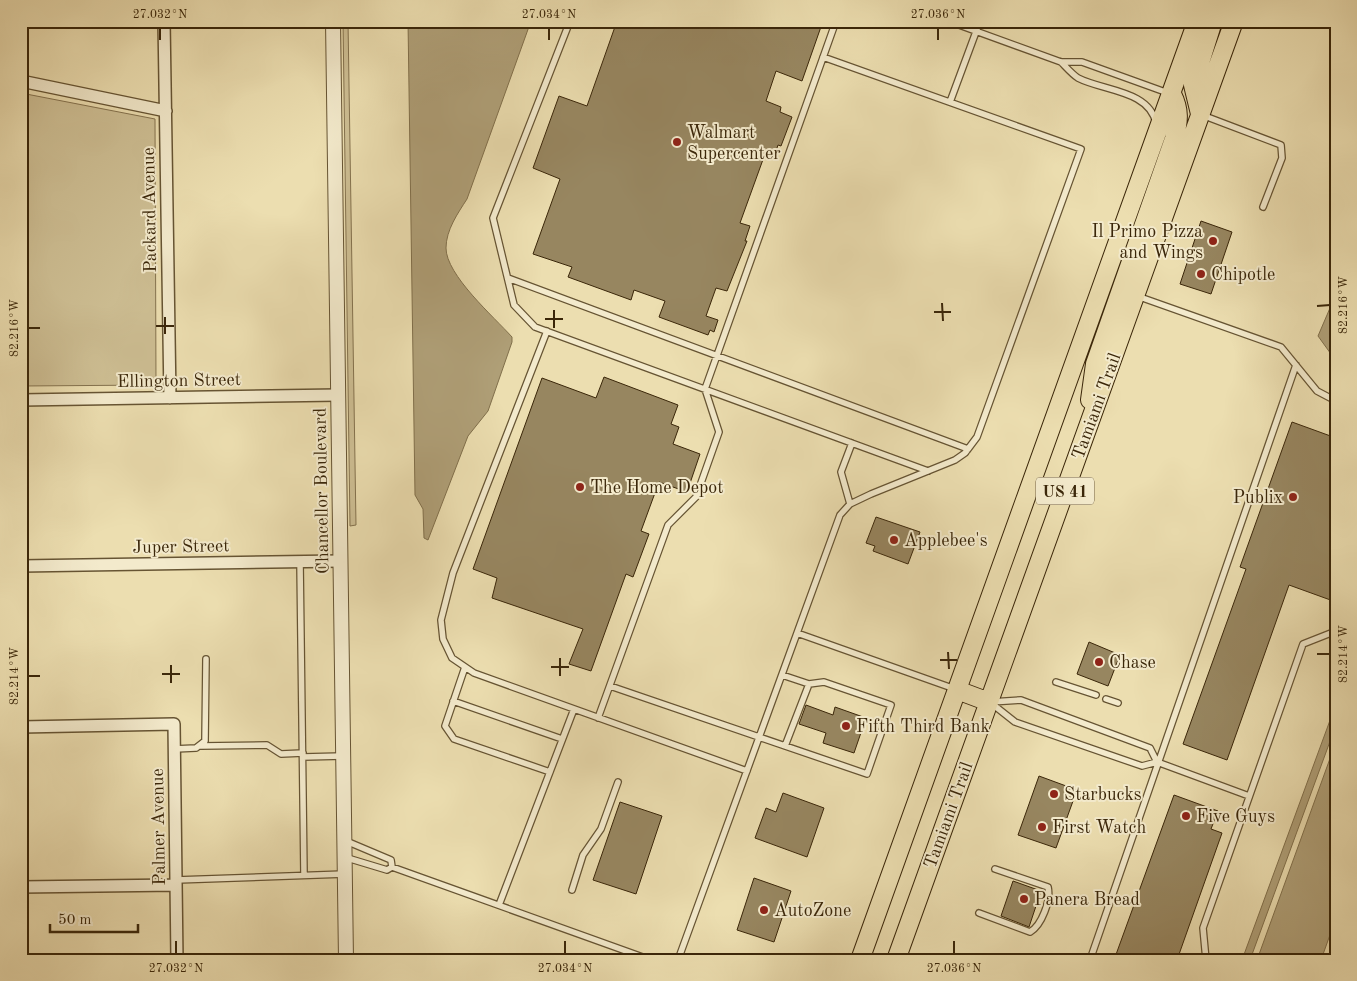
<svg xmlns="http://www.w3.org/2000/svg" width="1357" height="981" font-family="'Old Standard TT',serif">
<rect width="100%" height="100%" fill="#ecdeb0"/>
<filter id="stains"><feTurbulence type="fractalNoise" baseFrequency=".004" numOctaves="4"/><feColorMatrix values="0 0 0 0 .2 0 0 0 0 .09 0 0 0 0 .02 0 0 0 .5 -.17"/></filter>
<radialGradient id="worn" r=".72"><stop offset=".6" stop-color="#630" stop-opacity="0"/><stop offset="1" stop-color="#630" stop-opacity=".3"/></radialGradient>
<!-- green -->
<path fill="#cebf94" stroke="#84724e" d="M343 21H348L356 525 350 526Z
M21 93 155 119 156 385 21 386Z"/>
<!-- water -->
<path fill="#af9f77" stroke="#806f4b" d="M408 21H531L467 199C458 213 446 230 446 248 446 275 494 317 512 337V342L488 411 468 436 428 540 424 538 423 509 415 495Z
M1336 294V361L1318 336Z
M1336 704V725L1250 960H1242Z
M1336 742V918L1321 960H1257Z"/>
<!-- building -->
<path fill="#978660" stroke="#3a2609" d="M617 21H823L802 81 776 71 766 101 781 107 780 112 792 117 781 146 778 145 774 157 765 154 740 223 750 226 745 241H747L727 291 716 288 706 316 718 320 714 332 710 330 708 335 659 317 665 301 634 290 631 300 568 277 572 267 533 254 560 179 533 168 559 96 587 106Z
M1201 221 1232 232 1211 294 1180 284Z
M604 377 678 405 671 424 679 427 673 444 700 454 687 492 659 482 641 531 649 534 633 577 626 574 591 671 569 664 583 629 492 598 497 578 473 569 542 378 596 398Z
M1292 422 1336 438V602L1289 585 1227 760 1183 744 1246 569 1240 567Z
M876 517 920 532 908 564 873 551 875 546 866 543Z
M1089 642 1120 655 1108 686 1077 674Z
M806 705 833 715 835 707 866 718 854 753 823 743 826 733 799 724Z
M1039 776 1077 790 1056 848 1018 835Z
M783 793 824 808 807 857 755 838 766 808 776 812Z
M1174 795 1218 811 1211 829 1222 833 1177 960H1114Z
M620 802 662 816 636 894 593 880Z
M754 878 791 891 774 942 737 930Z
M1013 881 1041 891 1029 927 1001 916Z"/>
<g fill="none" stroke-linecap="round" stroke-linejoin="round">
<defs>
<path id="service" d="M570 21 493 218 514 305 535 327 928 471
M948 21 1061 62H1082L1168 93
M1061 62C1066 67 1072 74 1078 78 1103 91 1149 90 1156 123
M950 102 980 21
M1202 115 1281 145 1282 158 1263 207
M508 278 968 449
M1137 296 1281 347 1317 391 1336 401
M547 331 453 573 441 620 443 639 452 658 474 673 747 771
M850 504 841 472 852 443
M300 562 304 875
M797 633 955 689
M465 667 445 726 454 739 550 772
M782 675 809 684
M1056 682 1096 695
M610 686 867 774 891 705 824 682 809 684 785 746
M1106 699 1118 703
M453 701 562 739
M991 702 1021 700 1150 748 1157 762
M991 703 1015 722 1142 766 1157 762 1249 796
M598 718 668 525 696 497 719 432 705 389 836 21
M201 746 267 745 281 754 303 753
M174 749 196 748 205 741 206 659
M303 757 343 756
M346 841 391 860 392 867
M344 857 387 870 392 867 651 960
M176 880 345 874
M572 890 583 855 601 829 618 782
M499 905 574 709
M979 913 1030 932C1042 925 1051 900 1048 887L995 869
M678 960 840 515 850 504 871 494 955 460 965 453 977 437 1081 149 823 57
M1090 960 1296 365
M1206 960 1203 928 1303 644 1336 631"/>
<path id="minor" d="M164 21 170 398
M21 81 166 111
M21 400 338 395
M21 566 340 561
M21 727 174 724 177 960
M21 887 176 885"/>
<path id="tertiary" d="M333 21 346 960"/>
<path id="primary" d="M1200 114 1193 85 1213 21
M1090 400 1095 364 1174 139C1179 121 1180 110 1172 94
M957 690 989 702
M860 960 1197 21
M896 960 1234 21"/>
</defs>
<!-- service casing -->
<use href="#service" stroke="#665433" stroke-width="8"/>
<!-- minor casing -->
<use href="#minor" stroke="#665433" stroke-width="14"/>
<!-- tertiary casing -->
<use href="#tertiary" stroke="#665433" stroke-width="16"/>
<!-- primary casing -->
<use href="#primary" stroke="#3a2609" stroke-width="20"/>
<!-- service -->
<use href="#service" stroke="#f3eacc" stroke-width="5.5"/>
<!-- minor -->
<use href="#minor" stroke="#f3eacc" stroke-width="11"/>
<!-- tertiary -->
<use href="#tertiary" stroke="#f3eacc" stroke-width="14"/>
<!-- primary -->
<use href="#primary" stroke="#ecdeb0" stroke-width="18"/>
</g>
<!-- ticks -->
<path fill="none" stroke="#3a2609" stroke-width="2" d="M160 28V40M549 28V40M938 28V40M942 303 943 321M1317 306 1330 305M554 310V328M934 312H951M165 317V334M545 319H563M156 326H174M28 328H40M948 652 949 669M1317 654H1330M560 658V676M940 660H957M171 665V683M551 667H569M162 674H180M28 676H40M176 941V954M565 941V954M954 941V954"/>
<!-- markers -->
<g fill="#8f2418" stroke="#f3eacc" stroke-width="2">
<circle cx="677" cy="142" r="5"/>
<circle cx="1213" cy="241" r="5"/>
<circle cx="1201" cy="274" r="5"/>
<circle cx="580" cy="487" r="5"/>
<circle cx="1293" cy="497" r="5"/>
<circle cx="894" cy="540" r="5"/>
<circle cx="1099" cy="662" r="5"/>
<circle cx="846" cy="726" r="5"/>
<circle cx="1054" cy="794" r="5"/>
<circle cx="1186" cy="816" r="5"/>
<circle cx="1042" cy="827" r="5"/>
<circle cx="1024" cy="899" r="5"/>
<circle cx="764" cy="910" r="5"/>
</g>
<g text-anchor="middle" stroke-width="4" stroke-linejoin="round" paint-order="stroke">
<!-- shield labels -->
<rect fill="#f3eacc" stroke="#726144" stroke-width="1" x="1036" y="477.5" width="58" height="27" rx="4"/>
<g font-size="16" font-weight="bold" fill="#3a2609">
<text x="1065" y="497">US 41</text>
</g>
<!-- poi labels -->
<g font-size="18" fill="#3a2609" stroke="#f3eacc" text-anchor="start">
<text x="687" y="138">Walmart<tspan x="687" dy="21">Supercenter</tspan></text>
<text x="1203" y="237" text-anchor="end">Il Primo Pizza<tspan x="1203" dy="21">and Wings</tspan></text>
<text x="1211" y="280">Chipotle</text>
<text x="590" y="493">The Home Depot</text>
<text x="1283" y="503" text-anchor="end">Publix</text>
<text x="904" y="546">Applebee's</text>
<text x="1109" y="668">Chase</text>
<text x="856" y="732">Fifth Third Bank</text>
<text x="1064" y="800">Starbucks</text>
<text x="1196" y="822">Five Guys</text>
<text x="1052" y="833">First Watch</text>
<text x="1034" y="905">Panera Bread</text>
<text x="774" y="916">AutoZone</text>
</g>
<!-- street labels -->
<g font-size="18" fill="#3a2609" stroke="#f3eacc">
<text transform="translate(149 210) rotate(-91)" y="6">Packard Avenue</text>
<text transform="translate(179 380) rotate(-1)" y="6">Ellington Street</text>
<text transform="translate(1096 406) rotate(-70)" y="6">Tamiami Trail</text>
<text transform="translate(321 491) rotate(-91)" y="6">Chancellor Boulevard</text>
<text transform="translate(181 546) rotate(-1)" y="6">Juper Street</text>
<text transform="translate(948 815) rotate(-70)" y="6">Tamiami Trail</text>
<text transform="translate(158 827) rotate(-91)" y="6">Palmer Avenue</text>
</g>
</g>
<!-- margin -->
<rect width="1357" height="981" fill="none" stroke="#ecdeb0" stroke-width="55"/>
<!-- scale -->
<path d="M50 924v8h88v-8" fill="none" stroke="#3a2609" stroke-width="2.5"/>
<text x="58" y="924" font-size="15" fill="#3a2609" stroke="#f3eacc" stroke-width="4" paint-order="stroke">50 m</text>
<rect x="28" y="28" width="1302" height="926" fill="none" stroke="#3a2609" stroke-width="2"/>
<g font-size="12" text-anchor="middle" fill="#3a2609">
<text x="160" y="18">27.032°N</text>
<text x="549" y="18">27.034°N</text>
<text x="938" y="18">27.036°N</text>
<text transform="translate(1343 305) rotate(-90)" y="4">82.216°W</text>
<text transform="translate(14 328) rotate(-90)" y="4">82.216°W</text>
<text transform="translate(1343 654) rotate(-90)" y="4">82.214°W</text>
<text transform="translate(14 676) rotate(-90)" y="4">82.214°W</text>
<text x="176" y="972">27.032°N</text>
<text x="565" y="972">27.034°N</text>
<text x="954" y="972">27.036°N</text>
</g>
<rect width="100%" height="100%" filter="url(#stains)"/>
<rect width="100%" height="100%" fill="url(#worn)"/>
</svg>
